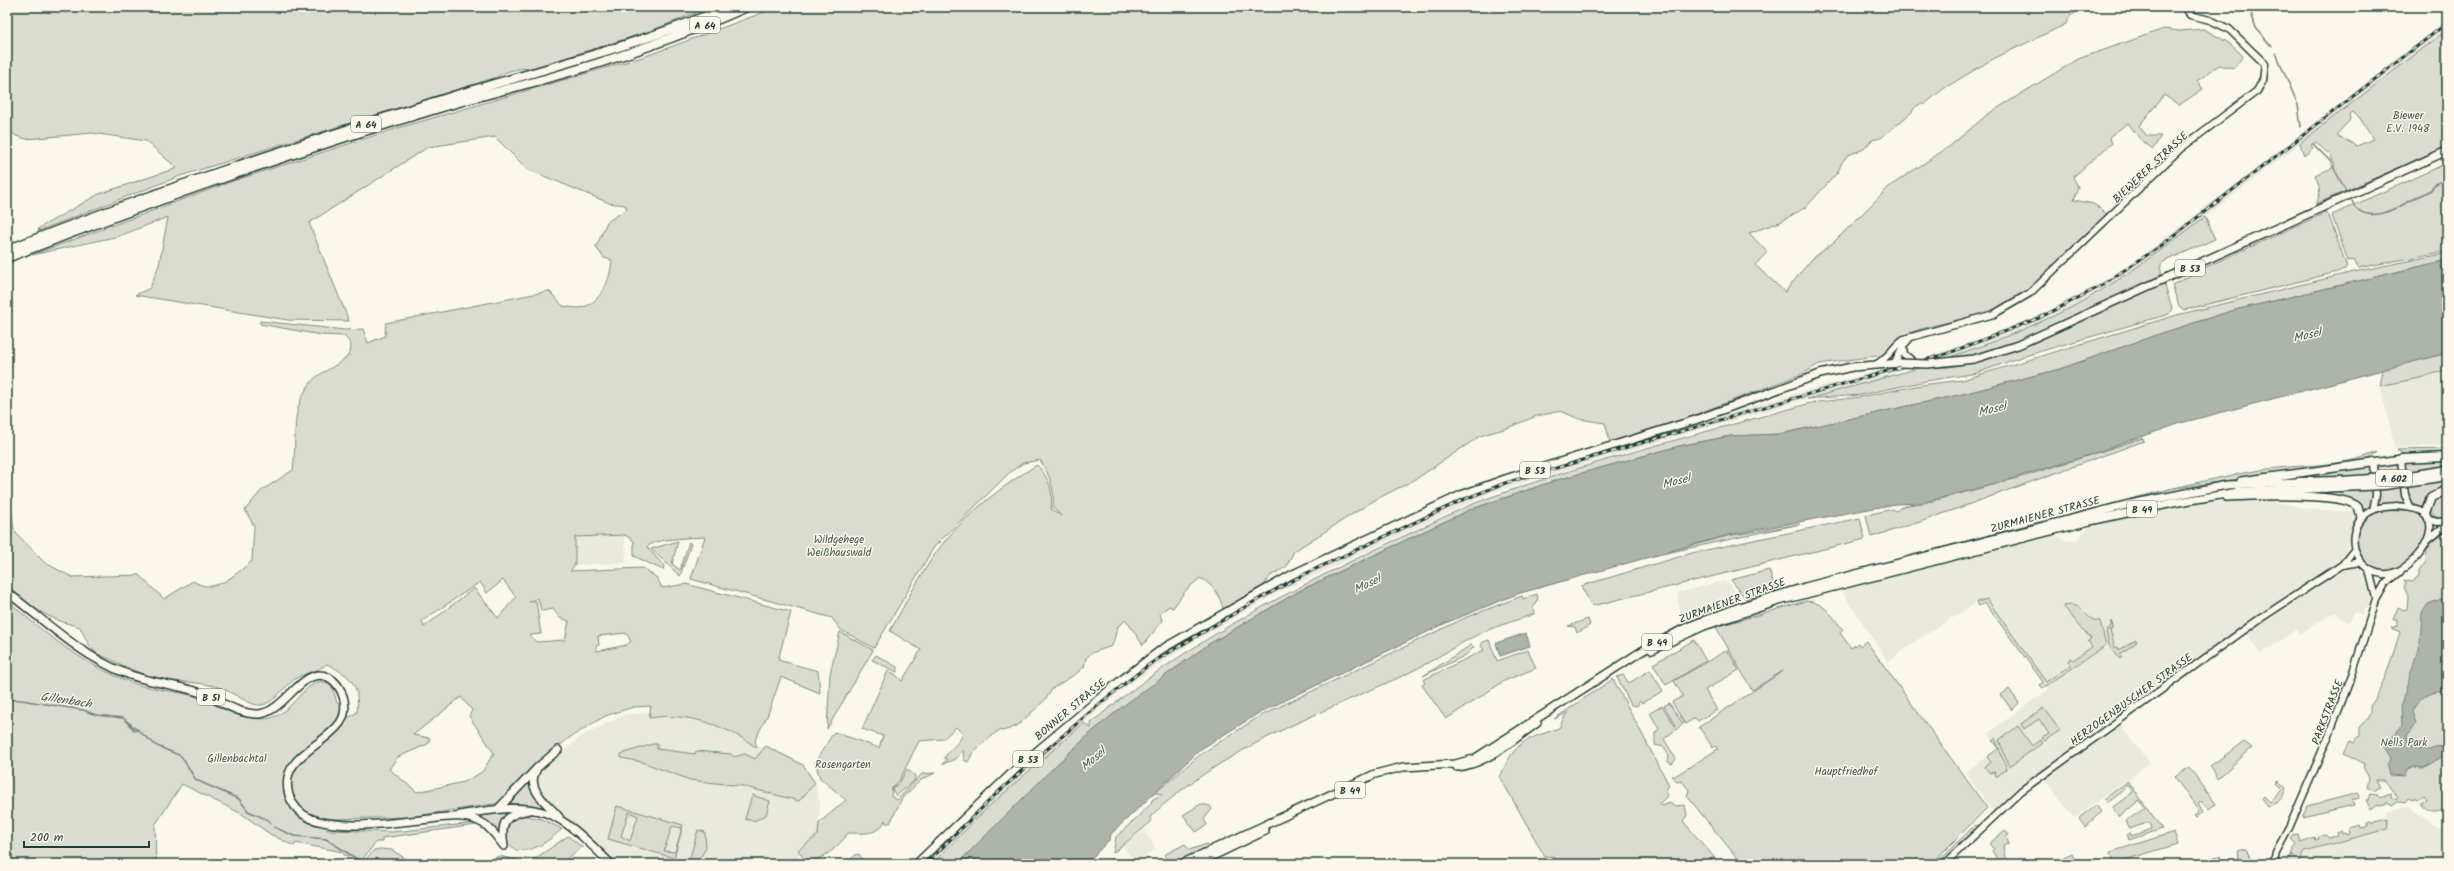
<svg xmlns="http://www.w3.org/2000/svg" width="2454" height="871" font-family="Kalam,sans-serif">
<rect width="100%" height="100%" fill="#fbf7ec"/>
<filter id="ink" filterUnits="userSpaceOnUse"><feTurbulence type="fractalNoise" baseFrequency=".025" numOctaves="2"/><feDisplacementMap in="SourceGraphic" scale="8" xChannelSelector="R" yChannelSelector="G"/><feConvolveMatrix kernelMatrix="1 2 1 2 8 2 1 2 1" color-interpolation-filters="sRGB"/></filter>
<g filter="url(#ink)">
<!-- built -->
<path fill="#eae9de" d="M2447 21V30L2205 217 2133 270 2069 308 2013 334 1953 356 1952 358H1935L1932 355 1980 340 2039 317 2129 266Z
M1884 369H1895L1897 374 1699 430 1493 492 1275 594 1185 647 1127 686 988 807 932 864H920L1007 781 1124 681 1183 640 1305 571 1491 487 1786 396Z
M2447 369V445L2395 448 2380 386 2424 377Z
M2264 499 2308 509 2356 512 2357 518 2351 529 2346 552 2368 579 2372 592 2369 607 2364 609 2362 616 2354 612 2349 622 2341 619 2337 613 2315 623 2301 634 2297 629 2261 654 2244 631 2117 722 2150 763 2074 818 2042 776 1995 814 1965 772 1999 748 1988 733 2049 689 1986 600 1978 602 1919 639 1888 662 1844 595 1845 587 1864 582 2038 539 2054 535 2067 541 2072 540 2079 538 2089 527 2128 517 2208 502Z
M625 535 626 563 575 565 574 537Z
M1723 581 1730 584 1740 600 1683 624 1677 599 1678 593Z
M649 712V717L690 718 710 723 725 728 757 747 766 746 803 765 815 783 820 803 818 835 798 850 799 857 795 864H621L559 812 535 784 538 773 583 735 624 715Z
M2409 807 2439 828 2447 820V864H2298L2305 851 2387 829 2388 812Z
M1144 830 1156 849 1135 863 1123 846Z"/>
<!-- green -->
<path fill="#dbdcd1" stroke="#7d8c82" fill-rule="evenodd" d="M7 7H710L653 30 533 68C522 68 506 70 497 77L180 176 38 231 39 228 99 194 177 168 146 141 92 133 26 139 16 136 7 128Z
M778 7H2086L2070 16 2066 24 1991 60 1943 89 1925 104C1918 104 1915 106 1912 112L1881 138 1872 140 1864 149 1848 155 1842 162 1838 172 1806 207 1780 222 1749 233 1767 252 1755 265 1785 292 1811 260 1835 241 1890 186 1950 146 1988 114 2078 59 2164 29 2179 31 2204 29 2229 43 2243 56 2234 68 2219 65 2197 81 2203 89 2179 105 2164 95 2139 126 2147 136H2161L2153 149 2140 139 2128 123 2109 137 2112 143 2073 177 2078 187 2074 200 2094 204 2108 215C2078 244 2039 288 2002 307 1975 320 1913 325 1895 341 1891 345 1888 351 1883 355L1819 364 1804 373 1686 418 1610 442 1605 423 1579 419 1561 411 1537 416 1507 428 1480 436 1416 479 1375 500 1294 551 1286 567 1270 576 1264 585 1223 609C1220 596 1213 584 1200 578L1185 591 1173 608 1169 606 1160 613 1162 621 1143 645 1126 620 1118 626 1112 646 1091 653 1086 658 1084 667 1077 673 1053 688 1045 700 1017 726 1003 731 999 730 973 752 968 762 964 760 963 750 957 758 943 764 947 759 944 758C948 751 959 744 963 734L956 727 943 739 919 741 899 781 892 788 891 796 897 800 922 774 935 773 921 780 902 798 890 823H886L885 820C879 836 862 833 848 833 839 847 823 859 807 863L798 850 818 835 819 823 846 800 820 778 815 762 834 732 879 748 883 736 862 729 888 671 895 674 902 681 921 650 890 631C905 604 920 575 938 550 962 517 1002 486 1037 465 1050 479 1053 491 1051 509L1061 516 1053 507C1055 488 1050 476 1040 460L1023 463 1009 473 934 547 874 648 841 630 832 618 691 579 705 537C691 538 656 538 647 547L664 566 663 570 634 556V541L625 535 575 537V565L570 571 643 568 657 578 662 588 686 584 791 612 778 660 818 671 820 693 781 677 768 714 755 740 757 748C726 725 687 712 649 718L651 706 633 707 605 716 569 738 536 765 500 803 409 817 329 819 327 830 393 832 475 823 476 825 382 838V842H376L359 864 352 856 344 855 343 852 296 843 294 846 270 834 242 814 182 784 155 825 156 864H7V600C45 634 85 666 133 683 157 691 184 691 208 700 228 707 248 723 271 718 293 712 300 686 321 681L332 686 337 703 343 706 342 711 350 717 357 712C360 684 351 676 327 664 317 672 306 672 295 679 285 686 274 703 262 705 251 707 233 692 221 688 205 683 189 682 173 681 151 679 129 669 110 659 105 657 97 655 94 651 88 645 84 635 80 627 45 618 35 609 7 586V498L11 503 14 531 45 563 72 577 139 575 164 599 193 581C215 596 234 575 252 561L254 526 245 510 261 491 293 470C298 436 288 408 314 379 326 367 367 357 344 336L321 335 260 324V321L345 330 363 329 368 343 385 336 386 323 549 291 563 306C568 307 574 308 579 308 601 305 611 278 612 260L604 258 596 247 607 222 627 209 625 205 609 203 527 169 495 137 428 147 309 223 349 321 288 320 135 295 150 288 159 265 168 217 119 236 32 255 233 181 398 128 646 56ZM503 580 516 597 498 618 474 588 424 627 422 621 480 582 487 593ZM538 598 541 611 553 609 560 618 569 621 565 640 536 642 530 635 541 634 536 601 529 602ZM626 633 631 641 627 645 597 651 596 646 599 645 598 636ZM461 697 472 710 469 716 494 753 482 772 464 782 417 792 389 769 398 757 428 744 430 738 413 735Z
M2447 30V146L2316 204C2322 193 2320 187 2315 175L2335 167 2331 156 2316 142 2311 145 2313 148 2304 156 2300 143ZM2352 112 2359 117 2373 139 2357 146 2336 135 2350 120 2349 114Z
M2447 163V251L2358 268 2354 260 2348 261 2332 215Z
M2325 213 2329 216 2347 267 2345 270 2184 310 2179 306 2172 285 2202 269Z
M2205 217 2215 239 2165 261 2161 264V275L2017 341 1975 356 1952 358 1953 356C1992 343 2031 327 2068 309 2117 284 2161 250 2205 217Z
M2447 253V260L2231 311 2156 335 2060 369 1963 394 1780 434 1730 436 1679 446 1557 480 1469 510 1301 590 1209 644 1094 730 1053 768 957 864H932L988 807 1084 723 1091 728V723C1180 647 1282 594 1387 544 1423 528 1459 508 1497 495 1599 459 1706 432 1811 403L1860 397 1921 385 1962 380 2177 315 2349 273Z
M2164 283 2172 308 2169 314 2021 357 1977 373 1926 381 1860 395 1807 399 1919 368 1950 367 1992 358 2018 349Z
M2447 353V369L2424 377 2380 386 2383 369Z
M2143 438 2144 441 1923 521 1871 537 1866 515 1893 509 1896 511 1903 506 1933 501 2025 476Z
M2447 449V453L2407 456 2397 450Z
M2377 452 2367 461 2169 489 2138 500 2074 515 2075 513C2137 498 2198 480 2261 470 2299 464 2342 468 2377 452Z
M2447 459V487L2426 498 2421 507C2402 501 2406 480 2404 462Z
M2395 463 2400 469 2405 503 2377 505V468L2381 465Z
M2371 466 2374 498 2373 504 2363 510 2357 502 2352 500 2253 493 2340 477 2256 480Z
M2447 494V518C2434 519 2428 514 2431 501Z
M2382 510 2418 512 2427 520C2428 534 2423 543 2415 555 2382 606 2321 529 2382 510Z
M1860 518 1865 539 1592 606 1581 586 1692 553Z
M2042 521 2045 522 1982 540 1940 548Z
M1800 524 1644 558 1728 536Z
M2447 531V805C2439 813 2430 813 2422 805V802L2427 799 2424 795 2418 800 2415 798 2414 801 2409 799 2406 803 2397 802 2391 806 2386 801 2385 804 2378 805 2371 810 2366 800H2369L2371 794 2378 795 2380 797 2391 793V797L2396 800 2398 797 2383 780H2376L2380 787 2374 791 2369 788 2367 789 2369 778 2364 769 2365 764 2344 753 2350 741 2355 743 2356 738 2360 736V728C2364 721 2372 715 2370 706 2382 693 2394 651 2400 632L2391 628 2397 626V620H2393L2398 607 2404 610 2407 609 2408 596 2404 587 2406 584 2404 580 2412 582 2419 577V571L2426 562 2427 549 2433 542Z
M678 541 672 564 680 570 689 542 691 544 680 576 651 549Z
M1769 570 1775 589 1746 599 1731 580Z
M1537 594 1538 598 1533 608 1534 614C1515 621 1495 626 1477 635 1451 648 1427 665 1400 677 1314 716 1220 750 1150 817L1151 822 1113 853 1116 837 1151 804 1152 800 1162 794 1155 793 1201 754 1260 716 1467 617 1522 596 1523 599Z
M1987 599 2046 682 2071 665 2068 661 2071 658 2073 660 2092 647 2088 641 2091 639 2063 606C2087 601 2082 621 2100 621L2106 645 2043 688 2040 685 2043 682 1985 603 1979 606 1977 602Z
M1806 601C1825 602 1833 617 1843 630L1840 633 1851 648 1858 643 1860 646 1866 641 1987 808 1931 864H1742L1687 796 1689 790 1682 781 1678 782 1671 776H1675L1718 749 1715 746 1713 748 1699 727 1783 671 1752 690 1716 627Z
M1588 619 1590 625 1577 633 1575 627 1568 626Z
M2112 621 2113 629 2110 630 2115 648 2118 647 2119 650 2136 640 2137 642 2120 654 2122 657 2120 659 2109 645 2106 632 2111 626Z
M840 632 873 650 827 729 830 674Z
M1489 640 1497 661 1528 650 1536 668 1504 681 1446 719 1422 685 1425 683 1423 680 1484 650 1481 646 1483 642Z
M1694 640 1706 661 1666 685 1653 664Z
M1471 645 1474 647 1466 655 1423 676Z
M1727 650 1739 670 1705 690 1717 710 1698 721 1695 718 1685 724 1672 702 1683 696 1674 681Z
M876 655 897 667V672L872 660Z
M1650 670 1663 691 1642 703 1640 701 1637 706 1631 705 1617 677 1623 675 1629 683Z
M1613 679 1669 785 1666 790 1667 796 1660 803 1662 806 1670 803 1674 806 1685 805 1687 815 1683 821 1720 864H1560L1552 856 1545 857 1500 777C1516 740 1523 741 1559 728L1565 716 1569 712 1554 719Z
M2009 689 2019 703 2012 710 2001 695Z
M1669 703 1683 724 1664 739 1676 759 1672 764 1668 762 1669 756 1664 747 1655 745V733L1659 729 1650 713 1662 706 1675 726 1676 725 1664 706Z
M2043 708 2060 730 2045 741 2042 738 2049 734 2039 719 2024 729 2021 724Z
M2018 726 2032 746 2040 740 2042 743 2009 767 1999 740Z
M1995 738 2007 769 1996 777 1995 772 1990 773 1985 767 1991 762 1987 757 1999 748 1992 740Z
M2244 742 2252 748 2217 779 2210 766Z
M653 744H657V749L695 754 696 751 731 754 734 757 745 754 755 759 766 746 803 765 815 783 799 801 742 786 690 780 642 762 621 758V754Z
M2189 767 2216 804 2208 809 2201 801 2198 803 2203 812 2196 818 2194 816 2199 812 2175 777Z
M907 769 915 776V780L896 796 892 789 900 782Z
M530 777 548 809 532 805 509 803Z
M2128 781 2162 829 2129 840 2127 834 2130 833 2131 836 2152 829 2150 822 2129 829 2125 822 2145 808 2139 800 2120 817 2113 807 2133 792 2128 784 2124 787 2125 789 2106 803 2103 800Z
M2278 781 2286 787C2284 798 2278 804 2267 806L2261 798 2263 796 2269 802 2282 789 2276 783Z
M2358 793 2359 798 2352 800 2354 805 2302 817 2308 806Z
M752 795 770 801 766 815 754 821 745 819Z
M1201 804 1210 806 1212 809 1204 819 1207 825 1196 832 1183 815Z
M2096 805 2101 812 2085 827 2079 819 2080 817Z
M617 806 683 825 674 858 608 839ZM629 812 638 816 630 841 621 836ZM672 826 682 828 675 852 664 851Z
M513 811 500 838 478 819 480 816Z
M522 815 542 819 562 829C550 840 533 853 516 850L506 842C506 826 506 821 522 815Z
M2389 819 2387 829 2305 851 2298 864H2286L2290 856 2293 857 2294 855 2291 854 2297 844 2292 839 2293 836 2299 835 2301 842 2315 837 2316 840 2319 839 2318 836 2324 835 2328 838 2337 835 2336 832 2341 830 2342 833 2346 832 2347 834 2350 833 2349 828 2360 825 2361 828 2369 826 2368 823 2372 822 2373 825 2375 824V822Z
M1975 825 1979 826 1939 864H1935Z
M698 830 705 832 706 848 702 855 694 862 689 861Z
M2005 830 2009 835 2006 837 2009 844 2003 845 2006 864H2000L1992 851 1994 849 1989 844Z
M2174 832 2178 844 2114 863 2111 852Z
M568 836 582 847 560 864H481L499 856 522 861 536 858Z
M1185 844 1189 850 1207 844 1209 847 1176 863H1170L1164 855Z
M380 849 392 850 414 864H362L374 850Z
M2246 849 2255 864H2220L2214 857 2220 856 2222 862 2224 863 2239 858 2238 851Z
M2072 853 2076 864H2049Z
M859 854 865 864H846L855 855Z"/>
<!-- water -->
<path fill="#adb4aa" stroke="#74847b" d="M2447 260V353L2181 423 2083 457 1995 484 1921 503 1896 504 1728 535 1517 594 1448 622 1259 713 1201 749 1111 834 1110 839 1086 864H957L1053 768 1094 730 1123 706 1209 644 1301 590 1469 510 1557 480 1679 446 1731 436 1780 434 1963 394 2060 369 2156 335 2231 311Z
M2441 599 2447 601V691C2432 689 2418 698 2412 712L2416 723 2408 736 2409 744 2416 748 2429 750 2447 744V754L2423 768 2414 767 2408 769 2404 776 2389 775 2387 767 2390 758 2383 747 2402 726 2401 705 2420 643 2422 613 2428 604Z
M1526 633 1530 646 1500 656 1496 643Z"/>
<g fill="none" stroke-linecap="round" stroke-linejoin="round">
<!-- stream -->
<path stroke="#74847b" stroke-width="1.5" d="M2249 7 2256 28 2272 47
M2276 53 2298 105 2301 127
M2313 144 2330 161 2346 191
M2352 201C2366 233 2411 199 2431 190L2434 185 2447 178
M2447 590V589
M2443 598 2445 594
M7 699 21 700 83 710 96 715 123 718 157 746 181 756 196 780 239 799 248 811 268 820 271 823
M124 719 135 731 138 729
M274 827 294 836 326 839 365 864"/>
<defs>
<path id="secondary" d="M1903 346 1904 354 1911 360
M1894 364 1903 346 1909 339
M1875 365C1891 356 1892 347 1904 339L1994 314 2030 293 2180 149 2257 91 2263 80 2265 64 2229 29 2210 20 2190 15 2186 7
M2401 459 2405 495 2411 508
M2397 506C2406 507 2417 507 2424 513 2445 530 2409 577 2383 574 2350 571 2342 523 2373 510 2381 506 2389 507 2397 506Z
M2373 510 2376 495 2374 462
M2428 519 2437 522 2447 521
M2427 541 2447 525
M2342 565 2360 562
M2369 570 2376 598
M2274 862 2276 852 2289 828 2327 740 2353 672 2376 600 2385 584 2400 572
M1944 864 2021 791 2258 620 2342 565 2354 550"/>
<path id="primary" d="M1927 364 1974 359 2018 345 2447 151
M2241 481 2401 459
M2226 497C2248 496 2346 492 2358 507L2361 518
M7 592C45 621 80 655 125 673 149 683 174 684 198 692 218 699 236 714 258 714 285 713 302 665 328 677 343 685 350 708 340 723 323 747 278 757 289 795 293 807 302 815 312 819 342 830 390 823 421 820 442 818 465 812 484 824 492 829 498 839 504 846
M1652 650 1704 626 1779 601 2090 521 2173 503 2238 492
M1457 767C1488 764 1512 740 1537 723
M536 771C525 789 549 805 559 817
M499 808 538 767 558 750
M460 815C542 801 553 806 611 864
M504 846C500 822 505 814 530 810
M916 864 1018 767 1120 681 1162 649 1291 575 1461 495 1505 479 1695 420 1820 374 1852 367 1900 363
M1181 864 1375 774 1403 767 1455 764 1474 759 1642 651 1687 627 1742 606 1805 587 2130 504 2227 485 2298 482
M1196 864 1265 831"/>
<path id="highway" d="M7 250C150 193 297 145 444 99 539 70 636 46 728 7
M7 258C152 201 299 150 449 105 484 95 520 86 555 76 620 58 685 34 747 7
M2401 459 2447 457
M2298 482 2340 481
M2238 492 2340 487
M2425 514 2431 497 2447 490"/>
</defs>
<!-- secondary casing -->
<use href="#secondary" stroke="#1f3d34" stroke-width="9"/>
<!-- primary casing -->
<use href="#primary" stroke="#1f3d34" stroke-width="10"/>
<!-- highway casing -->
<use href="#highway" stroke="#1f3d34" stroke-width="11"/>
<!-- secondary -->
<use href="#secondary" stroke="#fbf7ec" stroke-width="6"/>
<!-- primary -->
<use href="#primary" stroke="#fbf7ec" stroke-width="7"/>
<!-- highway -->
<use href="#highway" stroke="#fbf7ec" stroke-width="8"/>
<defs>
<path id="rail" d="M926 864 997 793 1104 700 1150 664 1250 604 1303 575 1465 499 1505 483 1949 353 2039 318 2099 287 2162 245 2447 23"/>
</defs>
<!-- rail casing -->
<use href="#rail" stroke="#1f3d34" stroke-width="3"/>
<!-- rail -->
<use href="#rail" stroke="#fbf7ec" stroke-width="1.5" stroke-dasharray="4.5" stroke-linecap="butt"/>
<defs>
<path id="primary-bridge" d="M1900 363 1927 364"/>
<path id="highway-bridge" d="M2340 481 2403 477 2447 470
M2340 487 2385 485 2447 476"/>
</defs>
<!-- primary-bridge casing -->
<use href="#primary-bridge" stroke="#1f3d34" stroke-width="10" stroke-linecap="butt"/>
<!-- highway-bridge casing -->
<use href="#highway-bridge" stroke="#1f3d34" stroke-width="11" stroke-linecap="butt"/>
<!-- primary-bridge -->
<use href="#primary-bridge" stroke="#fbf7ec" stroke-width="7"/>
<!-- highway-bridge -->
<use href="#highway-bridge" stroke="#fbf7ec" stroke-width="8"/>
</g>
</g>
<g text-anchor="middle" stroke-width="3" stroke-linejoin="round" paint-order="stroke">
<!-- shield labels -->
<g fill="#fbf7ec" stroke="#61756b" stroke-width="1">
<rect x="690" y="17" width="30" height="16" rx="3"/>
<rect x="351" y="116" width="30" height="16" rx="3"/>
<rect x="2175" y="260" width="30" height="16" rx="3"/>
<rect x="1520" y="462" width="30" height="16" rx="3"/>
<rect x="2376" y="470" width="36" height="16" rx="3"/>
<rect x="2127" y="501" width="30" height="16" rx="3"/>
<rect x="1642" y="634" width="30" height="16" rx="3"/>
<rect x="197" y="689" width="28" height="16" rx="3"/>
<rect x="1013" y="751" width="30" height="16" rx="3"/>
<rect x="1335" y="782" width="30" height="16" rx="3"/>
</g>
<g font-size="10" font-weight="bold" fill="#1f3d34">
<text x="705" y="29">A 64</text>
<text x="366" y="128">A 64</text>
<text x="2190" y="272">B 53</text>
<text x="1535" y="474">B 53</text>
<text x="2394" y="482">A 602</text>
<text x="2142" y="513">B 49</text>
<text x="1657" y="646">B 49</text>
<text x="211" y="701">B 51</text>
<text x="1028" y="763">B 53</text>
<text x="1350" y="794">B 49</text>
</g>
<!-- park labels -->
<g font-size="11" fill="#455d53" stroke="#fbf7ec">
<text x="2408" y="119">Biewer<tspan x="2408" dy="13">E.V. 1948</tspan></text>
<text x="839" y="543">Wildgehege<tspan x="839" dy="13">Weißhauswald</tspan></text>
<text x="2404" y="746">Nells Park</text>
<text x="237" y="762">Gillenbachtal</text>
<text x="843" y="768">Rosengarten</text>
<text x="1846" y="775">Hauptfriedhof</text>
</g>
<!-- street labels -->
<g font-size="11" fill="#1f3d34" stroke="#fbf7ec">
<text transform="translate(2150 167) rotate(-43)" y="4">BIEWERER STRASSE</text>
<text transform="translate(2045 514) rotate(-15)" y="4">ZURMAIENER STRASSE</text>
<text transform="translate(1732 600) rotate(-20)" y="4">ZURMAIENER STRASSE</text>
<text transform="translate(2131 699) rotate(-36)" y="4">HERZOGENBUSCHER STRASSE</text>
<text transform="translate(1070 709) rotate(-40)" y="4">BONNER STRASSE</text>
<text transform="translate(2327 712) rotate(-69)" y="4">PARKSTRASSE</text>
</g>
<!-- water labels -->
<g font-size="12" font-style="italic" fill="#425b52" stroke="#fbf7ec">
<text transform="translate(2307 335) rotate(-13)" y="4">Mosel</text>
<text transform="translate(1992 409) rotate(-13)" y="4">Mosel</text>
<text transform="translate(1676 481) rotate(-14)" y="4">Mosel</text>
<text transform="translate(1367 584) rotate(-26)" y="4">Mosel</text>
<text transform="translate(66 700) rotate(9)" y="4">Gillenbach</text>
<text transform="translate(1093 759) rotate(-41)" y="4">Mosel</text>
</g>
</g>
<!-- margin -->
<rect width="2454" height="871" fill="none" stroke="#fbf7ec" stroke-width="24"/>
<rect x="12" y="12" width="2430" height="847" fill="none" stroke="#1f3d34" stroke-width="1.5" filter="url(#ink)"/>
<!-- scale -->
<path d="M24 841v6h125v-6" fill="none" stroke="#1f3d34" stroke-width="2"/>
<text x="30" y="841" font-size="12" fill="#1f3d34" stroke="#fbf7ec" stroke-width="3" paint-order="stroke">200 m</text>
</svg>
